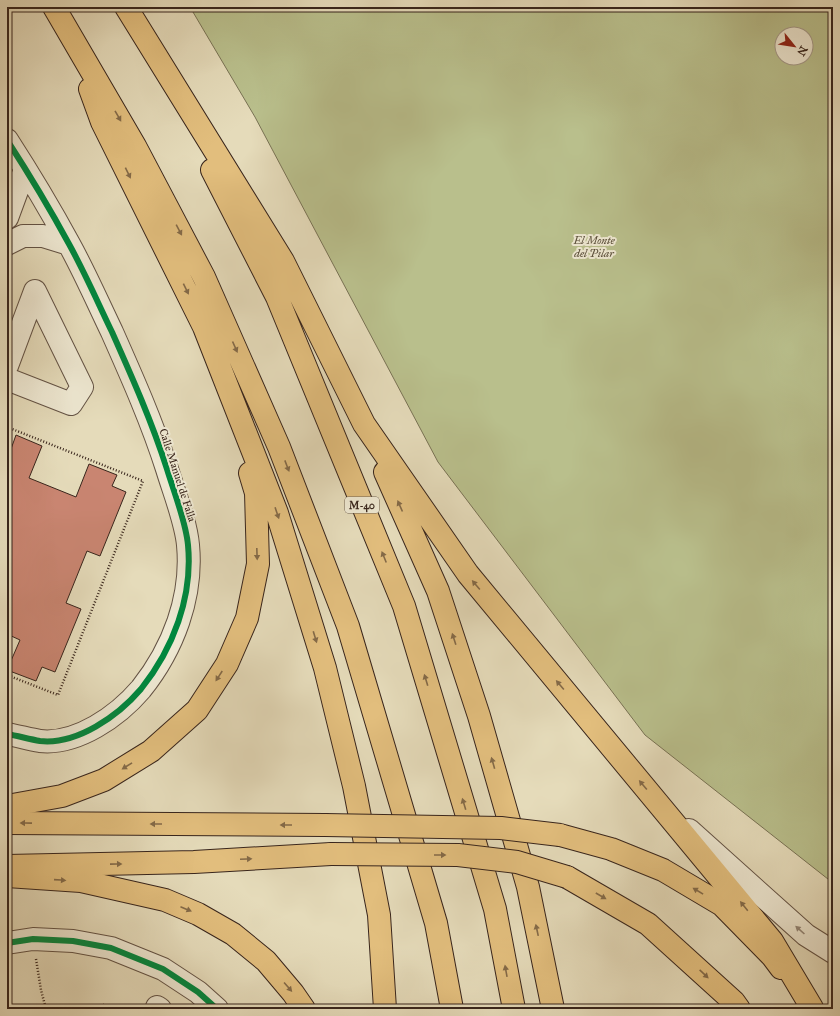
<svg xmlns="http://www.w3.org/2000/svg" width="840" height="1016" font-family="'IM FELL Great Primer',serif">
<rect width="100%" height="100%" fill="#e5dbba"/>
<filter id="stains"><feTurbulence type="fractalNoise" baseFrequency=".005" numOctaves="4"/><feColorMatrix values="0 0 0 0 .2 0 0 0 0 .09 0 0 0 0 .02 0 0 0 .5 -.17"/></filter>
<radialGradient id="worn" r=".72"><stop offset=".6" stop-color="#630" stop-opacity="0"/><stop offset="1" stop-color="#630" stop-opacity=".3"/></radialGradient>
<!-- green -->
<path fill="#b9bf8c" stroke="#787254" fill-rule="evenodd" d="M190 7H833V883L645 735 438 462 255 117ZM782 34H806V58H782Z"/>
<!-- building -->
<path fill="#c98571" stroke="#38251c" d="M16 435 42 446 29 478 76 497 89 464 117 475 112 486 126 492 100 556 87 551 66 603 81 609 55 672 42 667 36 681 7 670 20 640 7 634V447L11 449Z
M104 1004 107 1009H93Z"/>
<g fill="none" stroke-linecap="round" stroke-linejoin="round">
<defs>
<path id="minor" d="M7 140C29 174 50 209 69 244 85 273 98 303 112 332 132 377 152 422 167 469 174 492 186 522 188 545 193 597 173 649 141 689 118 716 77 745 40 741 29 739 18 736 7 734
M7 218 25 169
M7 244 23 236H43L69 244
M7 366 35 291 82 387 71 404 7 379
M689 830 806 935 833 952
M7 943 33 939 73 941 111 948 163 969 198 992 217 1009
M157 1007 160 1009"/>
<path id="major" d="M7 823 325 825
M560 835 611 849 663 870 722 905 772 956 781 968
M7 876 81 881 165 900 198 914 233 934 266 961 293 993 304 1009"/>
<path id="highway" d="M54 7 135 146 204 277 279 447 348 626 436 923 452 1009
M126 7 283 261 364 424 468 574 772 941 812 1008
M90 89 102 122 204 327 277 513 325 668 354 786 379 915 385 1009
M212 170 277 297 404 606 495 909 514 1009
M385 472 438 591 479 716 528 887 553 1009
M7 806 62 796 104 780 151 751 197 710 227 664 247 618 258 564 256 493 250 473
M7 866 194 862 331 854
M567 877 648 924 734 1002 739 1009"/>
</defs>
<!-- minor casing -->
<use href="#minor" stroke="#635244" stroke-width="24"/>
<!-- major casing -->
<use href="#major" stroke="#38251c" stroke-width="24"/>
<!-- highway casing -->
<use href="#highway" stroke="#38251c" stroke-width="24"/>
<!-- path -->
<path stroke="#38251c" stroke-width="2.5" stroke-dasharray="1 2" stroke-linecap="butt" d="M7 412 11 402
M7 427 143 481 58 695 7 675
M36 959 41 990 46 1009"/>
<!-- minor -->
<use href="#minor" stroke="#eee8d2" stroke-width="22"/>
<!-- major -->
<use href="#major" stroke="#e2be7d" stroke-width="22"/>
<!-- highway -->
<use href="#highway" stroke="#e2be7d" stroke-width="22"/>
<defs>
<path id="major-bridge" d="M325 825 501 828 560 835"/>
<path id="highway-bridge" d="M331 854 458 855 517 862 567 877"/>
</defs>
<!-- major-bridge casing -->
<use href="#major-bridge" stroke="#38251c" stroke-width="24" stroke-linecap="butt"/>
<!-- highway-bridge casing -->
<use href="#highway-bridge" stroke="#38251c" stroke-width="24" stroke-linecap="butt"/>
<!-- major-bridge -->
<use href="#major-bridge" stroke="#e2be7d" stroke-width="22"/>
<!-- highway-bridge -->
<use href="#highway-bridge" stroke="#e2be7d" stroke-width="22"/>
<defs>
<path id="cycleway" d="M7 140C29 174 50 209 69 244 85 273 98 303 112 332 132 377 152 422 167 469 174 492 186 522 188 545 193 597 173 649 141 689 118 716 77 745 40 741 29 739 18 736 7 734
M7 943 33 939 73 941 111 948 163 969 198 992 217 1009"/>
</defs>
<!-- cycleway casing -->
<use href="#cycleway" stroke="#eee8d2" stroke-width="8"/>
<!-- cycleway -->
<use href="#cycleway" stroke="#00873e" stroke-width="6"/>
</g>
<!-- one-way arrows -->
<defs><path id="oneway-solid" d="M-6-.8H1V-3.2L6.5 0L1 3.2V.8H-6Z"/></defs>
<g fill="#846a48">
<use href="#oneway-solid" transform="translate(118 116) rotate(60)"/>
<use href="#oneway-solid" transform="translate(128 173) rotate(64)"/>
<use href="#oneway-solid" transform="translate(179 230) rotate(62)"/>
<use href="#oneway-solid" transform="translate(186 289) rotate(64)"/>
<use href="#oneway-solid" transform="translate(235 347) rotate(66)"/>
<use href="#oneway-solid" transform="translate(287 466) rotate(69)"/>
<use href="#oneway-solid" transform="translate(400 506) rotate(-114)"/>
<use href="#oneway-solid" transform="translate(277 513) rotate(71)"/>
<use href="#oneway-solid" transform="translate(257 554) rotate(88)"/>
<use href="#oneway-solid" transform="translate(384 557) rotate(-112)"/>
<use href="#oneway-solid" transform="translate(476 585) rotate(-130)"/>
<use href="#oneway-solid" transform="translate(315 637) rotate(73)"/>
<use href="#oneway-solid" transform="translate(454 639) rotate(-108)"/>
<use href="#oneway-solid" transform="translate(219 676) rotate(123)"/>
<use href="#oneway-solid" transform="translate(426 680) rotate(-107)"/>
<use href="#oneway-solid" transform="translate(560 685) rotate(-130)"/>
<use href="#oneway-solid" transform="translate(493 763) rotate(-106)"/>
<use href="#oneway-solid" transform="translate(127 766) rotate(148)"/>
<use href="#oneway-solid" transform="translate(643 785) rotate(-130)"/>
<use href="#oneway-solid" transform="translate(464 804) rotate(-107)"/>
<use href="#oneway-solid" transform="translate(26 823) rotate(-179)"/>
<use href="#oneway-solid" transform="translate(156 824) rotate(-180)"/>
<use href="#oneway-solid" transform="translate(286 825) rotate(-180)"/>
<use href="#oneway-solid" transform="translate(440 855)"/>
<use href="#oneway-solid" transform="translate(246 859) rotate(-3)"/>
<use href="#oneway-solid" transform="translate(116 864) rotate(-1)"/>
<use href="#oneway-solid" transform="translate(60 880) rotate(4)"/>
<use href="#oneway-solid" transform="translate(698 891) rotate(-149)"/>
<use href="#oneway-solid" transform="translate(601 896) rotate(30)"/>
<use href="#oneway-solid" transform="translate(744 906) rotate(-129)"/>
<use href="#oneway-solid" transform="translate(186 909) rotate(23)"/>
<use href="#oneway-solid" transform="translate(537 930) rotate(-102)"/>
<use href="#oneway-solid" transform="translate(506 971) rotate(-100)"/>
<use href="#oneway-solid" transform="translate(704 974) rotate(43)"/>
<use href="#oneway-solid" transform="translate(288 987) rotate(49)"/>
</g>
<use fill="#938677" href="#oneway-solid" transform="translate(800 930) rotate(-138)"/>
<g text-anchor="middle" stroke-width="4" stroke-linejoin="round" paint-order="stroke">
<!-- shield labels -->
<rect fill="#eee8d2" stroke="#6f6053" stroke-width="1" x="345" y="497" width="34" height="16" rx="3"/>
<g font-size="10" font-weight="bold" fill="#38251c">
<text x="362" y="509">M-40</text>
</g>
<!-- park labels -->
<g font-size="11" font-style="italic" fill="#584c38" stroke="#eee8d2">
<text x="594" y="244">El Monte<tspan x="594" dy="13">del Pilar</tspan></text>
</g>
<!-- street labels -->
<g font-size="11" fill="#38251c" stroke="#eee8d2">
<text transform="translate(178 475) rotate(72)" y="4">Calle Manuel de Falla</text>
</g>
</g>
<!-- margin -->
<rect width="840" height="1016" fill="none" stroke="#e5dbba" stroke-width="24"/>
<rect x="8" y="8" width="824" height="1000" fill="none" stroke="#38251c" stroke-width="2"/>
<rect x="12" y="12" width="816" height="992" fill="none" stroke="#38251c"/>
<!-- north arrow -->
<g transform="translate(794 46) rotate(120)"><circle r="19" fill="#eee8d2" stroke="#a59a89"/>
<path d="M0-3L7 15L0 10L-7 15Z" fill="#8f2418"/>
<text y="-6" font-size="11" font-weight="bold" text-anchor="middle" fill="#38251c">N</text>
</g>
<rect width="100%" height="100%" filter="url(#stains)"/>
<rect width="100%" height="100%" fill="url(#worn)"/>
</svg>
